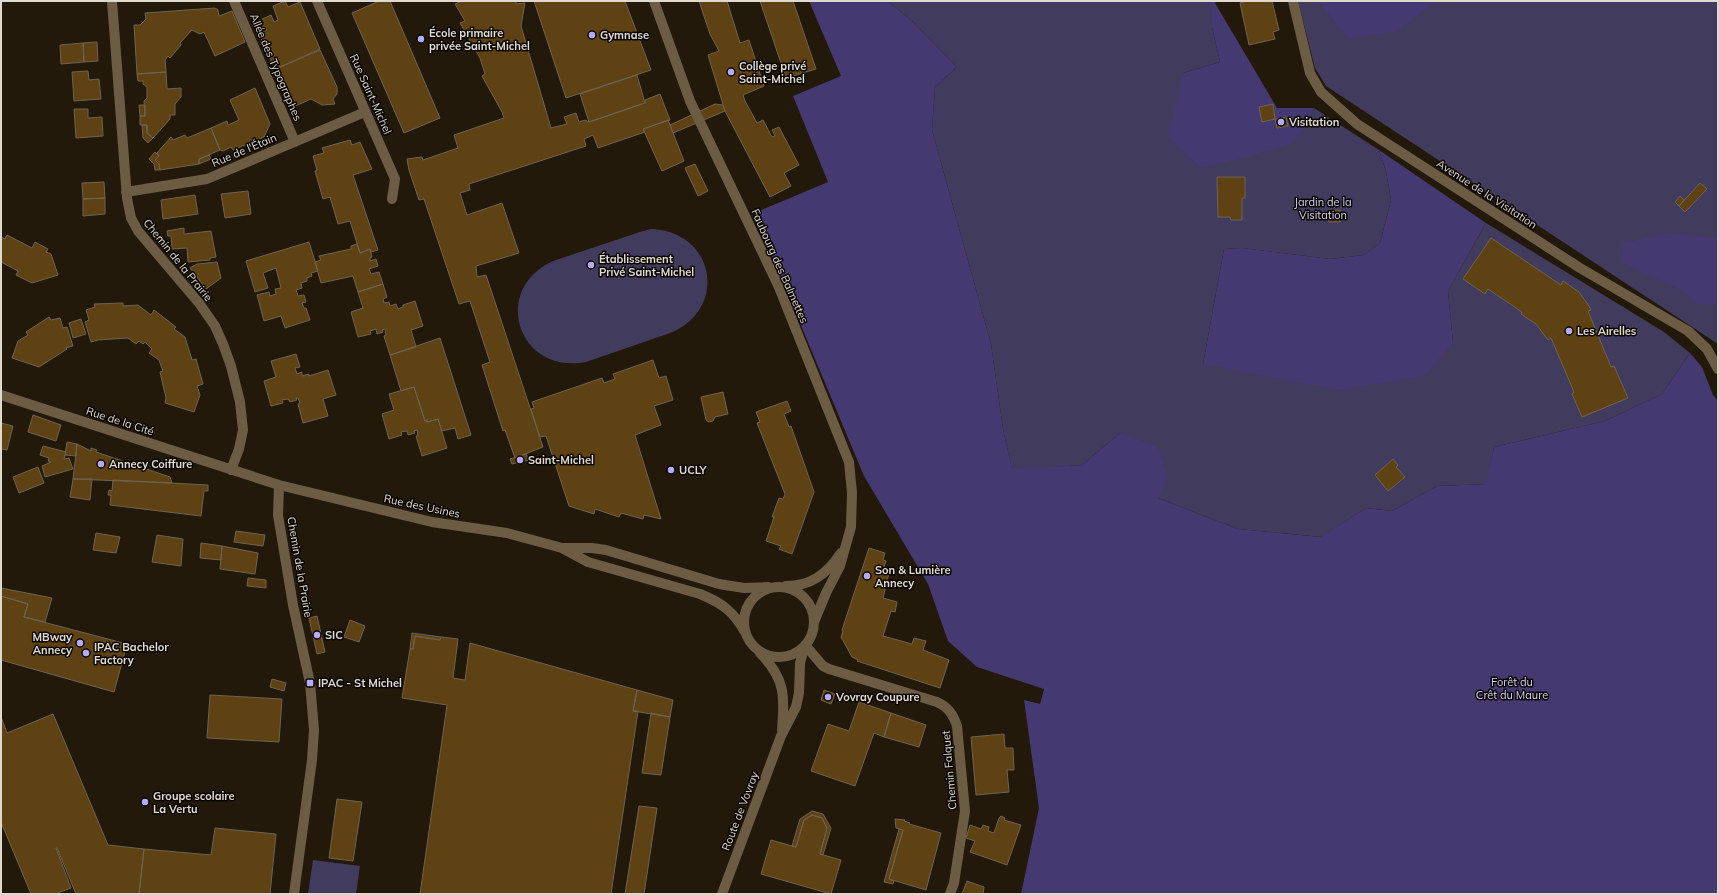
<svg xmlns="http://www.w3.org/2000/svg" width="1719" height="895" font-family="Mulish,sans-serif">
<rect width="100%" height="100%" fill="#23190b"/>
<!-- green -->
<path fill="#413c5d" d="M888 1H1212V27L1220 62 1183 73 1309 122 1314 108 1379 150 1386 171 1391 200 1380 243 1364 255 1330 259 1242 248 1224 249 1203 364 1453 343 1448 291 1486 223 1664 332 1690 353 1662 394 1605 421 1494 447 1487 484 1437 486 1392 511 1366 508 1322 537 1238 529 1158 498 1120 433 1082 465 1012 470 1003 429 991 344 932 130 935 87 957 67 913 22Z
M1298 1H1718V344L1326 86 1315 68Z
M651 229C715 231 729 309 670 333L586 362C516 375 490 286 556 260L640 232Z
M313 860 360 866 356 894H308Z"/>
<!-- forest -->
<path fill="#443970" d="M809 1H888L913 22 957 67 935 87 932 130 991 344 1003 429 1012 469 1082 465 1120 433 1158 447 1168 477 1158 498 1238 529 1321 537 1366 508 1392 511 1437 486 1486 484 1494 447 1605 421 1662 394 1690 353 1702 367 1713 395 1718 401V894H1021L1039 808 1024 700 1040 704 1044 689 977 667 948 641 928 584 864 476 754 213 828 182 793 96 841 76Z
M1212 1H1217L1215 3 1277 108H1314L1309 122 1292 143 1251 156 1201 168 1168 137 1183 73 1220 62 1212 27Z
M1318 1H1437L1395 32 1348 38Z
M1379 150 1486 223 1448 291 1453 343 1424 376 1338 390 1203 364 1224 249 1242 248 1330 259 1364 255 1380 243 1391 200 1386 171Z
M1669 233 1713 238 1718 236V305L1698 304 1679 289 1623 263V243Z"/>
<!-- building -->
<path fill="#5f4213" stroke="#6e6352" d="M285 1 288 7 300 2 320 49 275 69 254 23 271 15 274 22 278 20 273 6Z
M379 1H390L440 118 404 133 352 13Z
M462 1H516V4L525 3 521 26 551 128 567 124 564 117 576 113 579 122 585 120 589 122 645 103V100L660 94 670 120 643 129 645 132 598 148 593 135 584 139 586 146 469 184 470 190 460 193 467 215 502 203 519 253 476 266 477 277 486 275 543 447 515 458 505 430 503 431 482 365 490 362 470 301 459 304 424 199 419 200 409 170 407 159 422 157 423 160 458 148 454 135 504 118 502 112 482 76 485 74 480 58 460 23 465 21 455 4Z
M534 1H625L651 70 566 98Z
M699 1H727L740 43 749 40 764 86 743 95 745 101 757 123 763 120 772 137 775 136 772 130 779 127 799 165 784 173 791 186 770 197 725 111 708 55 719 51 710 34Z
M760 1H793L816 69 786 78Z
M1247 1H1272L1279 30 1273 32 1275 39 1249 45 1240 3Z
M215 8 218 10 219 16 232 11 245 42 215 56 204 32 200 34 192 30 180 43 181 45 170 58 168 56 165 60 166 72 137 74 134 25H140L146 19 145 13Z
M97 42 98 61 84 62 83 43Z
M83 43 84 62 61 64 60 45Z
M320 50 337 87V94L333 99 335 104 322 105 311 99 293 107 276 69Z
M88 71 89 80 99 79 101 99 74 101 72 72Z
M166 72 167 89 181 88V97L175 104V115H170V119L153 138 147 133V125H140V116H145L144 101 147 98V87L143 84V81H138L137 74Z
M637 75 645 103 589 122 580 94Z
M255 88 270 124 264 137 233 150 231 147 223 151 220 150 211 128 227 121 228 125 239 120 230 100Z
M715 104 723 105 725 111 673 133 670 125Z
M1273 104 1275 119 1262 122 1259 107Z
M139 105H145V116H140Z
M74 109H88V118L102 117 103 136 76 138Z
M1286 117 1288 126 1277 128 1275 119Z
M668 120 684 161 662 171 643 129Z
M142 125H147V133L153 138 148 143 143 138Z
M211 128 220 150 199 159V164L160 170 159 164 155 160 159 156 157 153 171 137 173 140 185 135 187 138Z
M350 140 352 145 360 142 372 169 353 175 378 250 371 252 370 249 360 253 350 221 338 224 330 197 323 199 315 171 317 170 313 156 324 153 322 148Z
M155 152 159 156 155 160 159 164 160 170H155L154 164 149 159Z
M209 155 211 159 199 164V159Z
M695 164 708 191 698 196 685 168Z
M1217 177H1245V198H1242V220H1231L1230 217H1218Z
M104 182 105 198 83 199 82 183Z
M1700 183 1707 189 1685 212 1679 206Z
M248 191 251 214 225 218 221 194Z
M195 195 198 214 163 219 161 200Z
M1680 196 1684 200 1679 206 1675 202Z
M105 198V214L83 216V199Z
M1329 210H1340V222H1329Z
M184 228V234L211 231 216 257 210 258V260L188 262 187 248 172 249 171 236H168L167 231Z
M7 235 32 248 35 242 48 249 46 252 51 254 58 275 32 283 16 275 18 271 1 262V237L5 239Z
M1491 238 1561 285 1563 281 1579 292 1589 306 1591 310 1588 311 1611 367 1614 366 1628 398 1582 417 1572 394 1574 392 1551 338 1548 340 1536 324 1521 314 1522 312 1488 289 1485 294 1463 279Z
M309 242 318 271 311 273 312 276 307 278V281L301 283 302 288 296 290 298 296 304 295 306 302 302 303 304 308H306L310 320 285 328 281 316 264 321 257 295 269 292 270 296 276 294 275 289 281 288 276 268 263 273 268 288 255 292 246 261Z
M357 244 360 253 370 249 372 257 370 258V261L376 259 378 266 369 269 371 274 379 272 383 284 358 292 353 276 321 283 315 262 321 260 319 256 351 249V246Z
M217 262 221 278 206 289 190 268 197 264Z
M383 284 387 297 383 299 384 303 389 302 390 306 396 304 398 309 403 307V305L415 301 423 326 411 330 416 347 390 355 384 336 386 335 385 329 382 330 383 332 377 334 376 329 370 331 371 334 358 337 351 312 363 308 358 292Z
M123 303V306L138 305 151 315 154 310 176 327 174 329 185 337 192 360 196 359 203 384 197 386 200 395 194 412 165 403 166 398 160 372 163 371 159 360 149 353 152 349 145 342 143 344 139 341 136 344 128 338 98 340 91 342 85 322 89 320 86 310 95 307 94 304Z
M49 317 51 320 60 318 63 328 67 327 73 346 66 348 67 349 39 367 12 358 18 341 28 335 26 332Z
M81 319 86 334 73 338 69 323Z
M440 338 471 435 458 439 455 428 442 431 438 419 427 422V420L425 421 414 387 401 391 390 355Z
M296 354 300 367 295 368 297 374 302 372V376L309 374V376L328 370 336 395 323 399 328 416 303 423 298 404 300 403 298 398H296L297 400 290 402 288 399 282 400 283 403 271 406 264 381 276 377 271 361Z
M653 360 659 378 666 376 673 400 654 406 661 425 635 435 661 519 644 515 643 519 621 513 619 517 595 509 594 514 569 506 546 436 540 437 531 409 534 408 532 402 602 378 604 383 615 379 613 374Z
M414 387 425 421 427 420V422L438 419 447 448 422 456 416 436H418L417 430 414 431 415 433 408 435 407 431 401 432 402 435 389 439 382 414 394 410 389 394Z
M723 392 728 414 715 417 713 421 709 422 706 420 701 397Z
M787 401 791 411 784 414 789 427 791 426 814 492 792 554 779 549 781 546 766 541 774 517H772L779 498 783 499 785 494 757 423 760 422 756 412Z
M33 415 61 425 56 441 28 432Z
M1 423 13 426 7 450 1 449Z
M67 442 77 444 76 456 65 455Z
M77 444 91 451V448L97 450 96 452 170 477 172 483 73 479Z
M43 446 66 452 64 459 69 458 73 469 45 477 42 466 51 462 48 461 49 458 40 455Z
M526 454 529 460 512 464 510 459Z
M1393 459 1398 465 1396 467 1405 477 1388 491 1375 475Z
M38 467 44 483 19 493 13 477Z
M73 479H92L90 500 70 497Z
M113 480 208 485V491H204L201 516 110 505 111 495H108L109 490 112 491Z
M236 531 265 535 263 546 234 542Z
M96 533 120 537 116 553 93 550Z
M157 535 183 539 181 566 152 562Z
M201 543 222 546 221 560 200 558Z
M222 546 258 553 255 574 220 569Z
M869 548 885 553 883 560 886 561 884 567 890 569 883 598 897 602 895 612 891 611 883 636 912 644 914 638 926 641 923 650 949 660 940 688 857 661 858 660 852 657 841 637 843 631 842 630Z
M248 578 266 580V588L247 586Z
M1 588 52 598 45 622 24 617 28 604 1 596Z
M1 596 28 604 24 617 127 644 114 692 1 660Z
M317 616 325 652 317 654 309 618Z
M350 620 365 626 359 642 344 637Z
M412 633 441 637 440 640 415 636 413 649H410Z
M415 636 440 640 441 637 458 639 453 678 465 680 470 643 637 690 633 711H638L611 894H420L447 705 402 698 410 649H413Z
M272 679 286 683 284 691 270 687Z
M637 690 673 700 670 717 633 711Z
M824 690 835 694 831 704 821 700Z
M210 695 282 699 279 742 207 738Z
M859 702 891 713 884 737 874 733 855 786 811 771 828 724 849 731Z
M651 713 670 717 661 775 642 773Z
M891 713 926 725 919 747 884 737Z
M53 714 108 845 144 849 139 894H76L57 848H56L71 888 55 894H31L1 822V717L7 733Z
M1004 734 1005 748H1013L1014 770H1007L1009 792 976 795 971 737Z
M337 799 362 802 353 861 329 858Z
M639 806 657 808 644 894H625Z
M812 811 823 814 831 828 823 855 820 854 827 828 822 818 812 815 804 820 796 847 792 846 800 819Z
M812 815 822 818 827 828 820 854 841 860 831 894 761 874 771 840 796 847 804 820Z
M1001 816 1005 818 1004 820 1021 825 1007 865 970 852 975 841 966 838 970 825 981 829 983 825 989 827 988 831 994 833 999 818Z
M895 819 905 820 904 821 910 823 909 824 941 833 926 890 889 879 903 830 896 828Z
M215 828 276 834 270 894H139L144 849 211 855Z
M899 829 903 830 889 879 894 881 893 884 884 882Z
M967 881 984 887 983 894H962Z"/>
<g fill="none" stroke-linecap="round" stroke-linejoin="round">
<!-- minor -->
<path stroke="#6c5c44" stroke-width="10" d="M112 1 127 198 131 218 138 231 199 303 215 326 223 344 231 366 240 402 243 430 239 449 231 470
M234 1 295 142
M317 1 395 179 392 199
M654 1 690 101 778 285 849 462 852 493 851 527 840 566 826 593 814 622
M1293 1 1310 73 1321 92 1357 124 1580 268 1688 331 1707 349 1718 369
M126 192 207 179 365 112
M1 395 279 485 432 522 507 533 562 548 588 562 700 594C722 603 733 611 745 632
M279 485 278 515 293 605 310 683 314 730 312 760 294 894
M564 548H592L606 550 719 584 744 588 768 587
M786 586C811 586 827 574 841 553
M744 622a35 35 0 1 1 70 0a35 35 0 1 1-70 0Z
M805 645 823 666 829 669 937 702C948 707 953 714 957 726L965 811 954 883 950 894
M760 653C785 678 785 696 782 730
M722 894 781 736 796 707 799 693 800 663 805 645"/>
</g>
<!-- markers -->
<g fill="#b7abf8" stroke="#090502" stroke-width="1.5">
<circle cx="592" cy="35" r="4"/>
<circle cx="421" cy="39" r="4"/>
<circle cx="731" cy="72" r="4"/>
<circle cx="1281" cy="122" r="4"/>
<circle cx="591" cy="265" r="4"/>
<circle cx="1569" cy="331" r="4"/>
<circle cx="520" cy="460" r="4"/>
<circle cx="101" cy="464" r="4"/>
<circle cx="671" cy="470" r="4"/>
<circle cx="867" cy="576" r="4"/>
<circle cx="317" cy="635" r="4"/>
<circle cx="80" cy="643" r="4"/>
<circle cx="86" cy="653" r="4"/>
<rect x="306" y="679" width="8" height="8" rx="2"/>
<circle cx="828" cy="697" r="4"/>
<circle cx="145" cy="802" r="4"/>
</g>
<g text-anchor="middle" stroke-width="3" stroke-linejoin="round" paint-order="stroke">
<!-- poi labels -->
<g font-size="11" font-weight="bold" fill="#e0d9d0" stroke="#090502" text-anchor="start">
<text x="429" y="37">École primaire<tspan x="429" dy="13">privée Saint-Michel</tspan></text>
<text x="600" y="39">Gymnase</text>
<text x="739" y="70">Collège privé<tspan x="739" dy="13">Saint-Michel</tspan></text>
<text x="1289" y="126">Visitation</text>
<text x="599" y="263">Établissement<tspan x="599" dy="13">Privé Saint-Michel</tspan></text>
<text x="1577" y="335">Les Airelles</text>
<text x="528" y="464">Saint-Michel</text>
<text x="109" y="468">Annecy Coiffure</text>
<text x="679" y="474">UCLY</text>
<text x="875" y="574">Son &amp; Lumière<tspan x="875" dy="13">Annecy</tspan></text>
<text x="325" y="639">SIC</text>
<text x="72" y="641" text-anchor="end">MBway<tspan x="72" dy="13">Annecy</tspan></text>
<text x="94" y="651">IPAC Bachelor<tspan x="94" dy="13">Factory</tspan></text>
<text x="318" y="687">IPAC - St Michel</text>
<text x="836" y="701">Vovray Coupure</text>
<text x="153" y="800">Groupe scolaire<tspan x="153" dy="13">La Vertu</tspan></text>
</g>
<!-- street labels -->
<g font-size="11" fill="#e0d9d0" stroke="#090502">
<text transform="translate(276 67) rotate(67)" y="4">Allée des Typographes</text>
<text transform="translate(371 94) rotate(66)" y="4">Rue Saint-Michel</text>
<text transform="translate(244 150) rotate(-23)" y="4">Rue de l'Étain</text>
<text transform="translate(1487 194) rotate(33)" y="4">Avenue de la Visitation</text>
<text transform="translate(178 260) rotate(51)" y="4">Chemin de la Prairie</text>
<text transform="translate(780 266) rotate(66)" y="4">Faubourg des Balmettes</text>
<text transform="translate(120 421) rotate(18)" y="4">Rue de la Cité</text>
<text transform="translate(422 506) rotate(12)" y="4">Rue des Usines</text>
<text transform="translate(300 567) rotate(80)" y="4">Chemin de la Prairie</text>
<text transform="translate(949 770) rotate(-95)" y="4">Chemin Falquet</text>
<text transform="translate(740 811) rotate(-69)" y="4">Route de Vovray</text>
</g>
<!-- park labels -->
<g font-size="11" fill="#d6d2f5" stroke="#090502">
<text x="1323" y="206">Jardin de la<tspan x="1323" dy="13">Visitation</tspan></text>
<text x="1512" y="686">Forêt du<tspan x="1512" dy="13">Crêt du Maure</tspan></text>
</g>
</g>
<!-- border -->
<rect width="1719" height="895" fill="none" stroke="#e0d9d0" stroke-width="4"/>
</svg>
